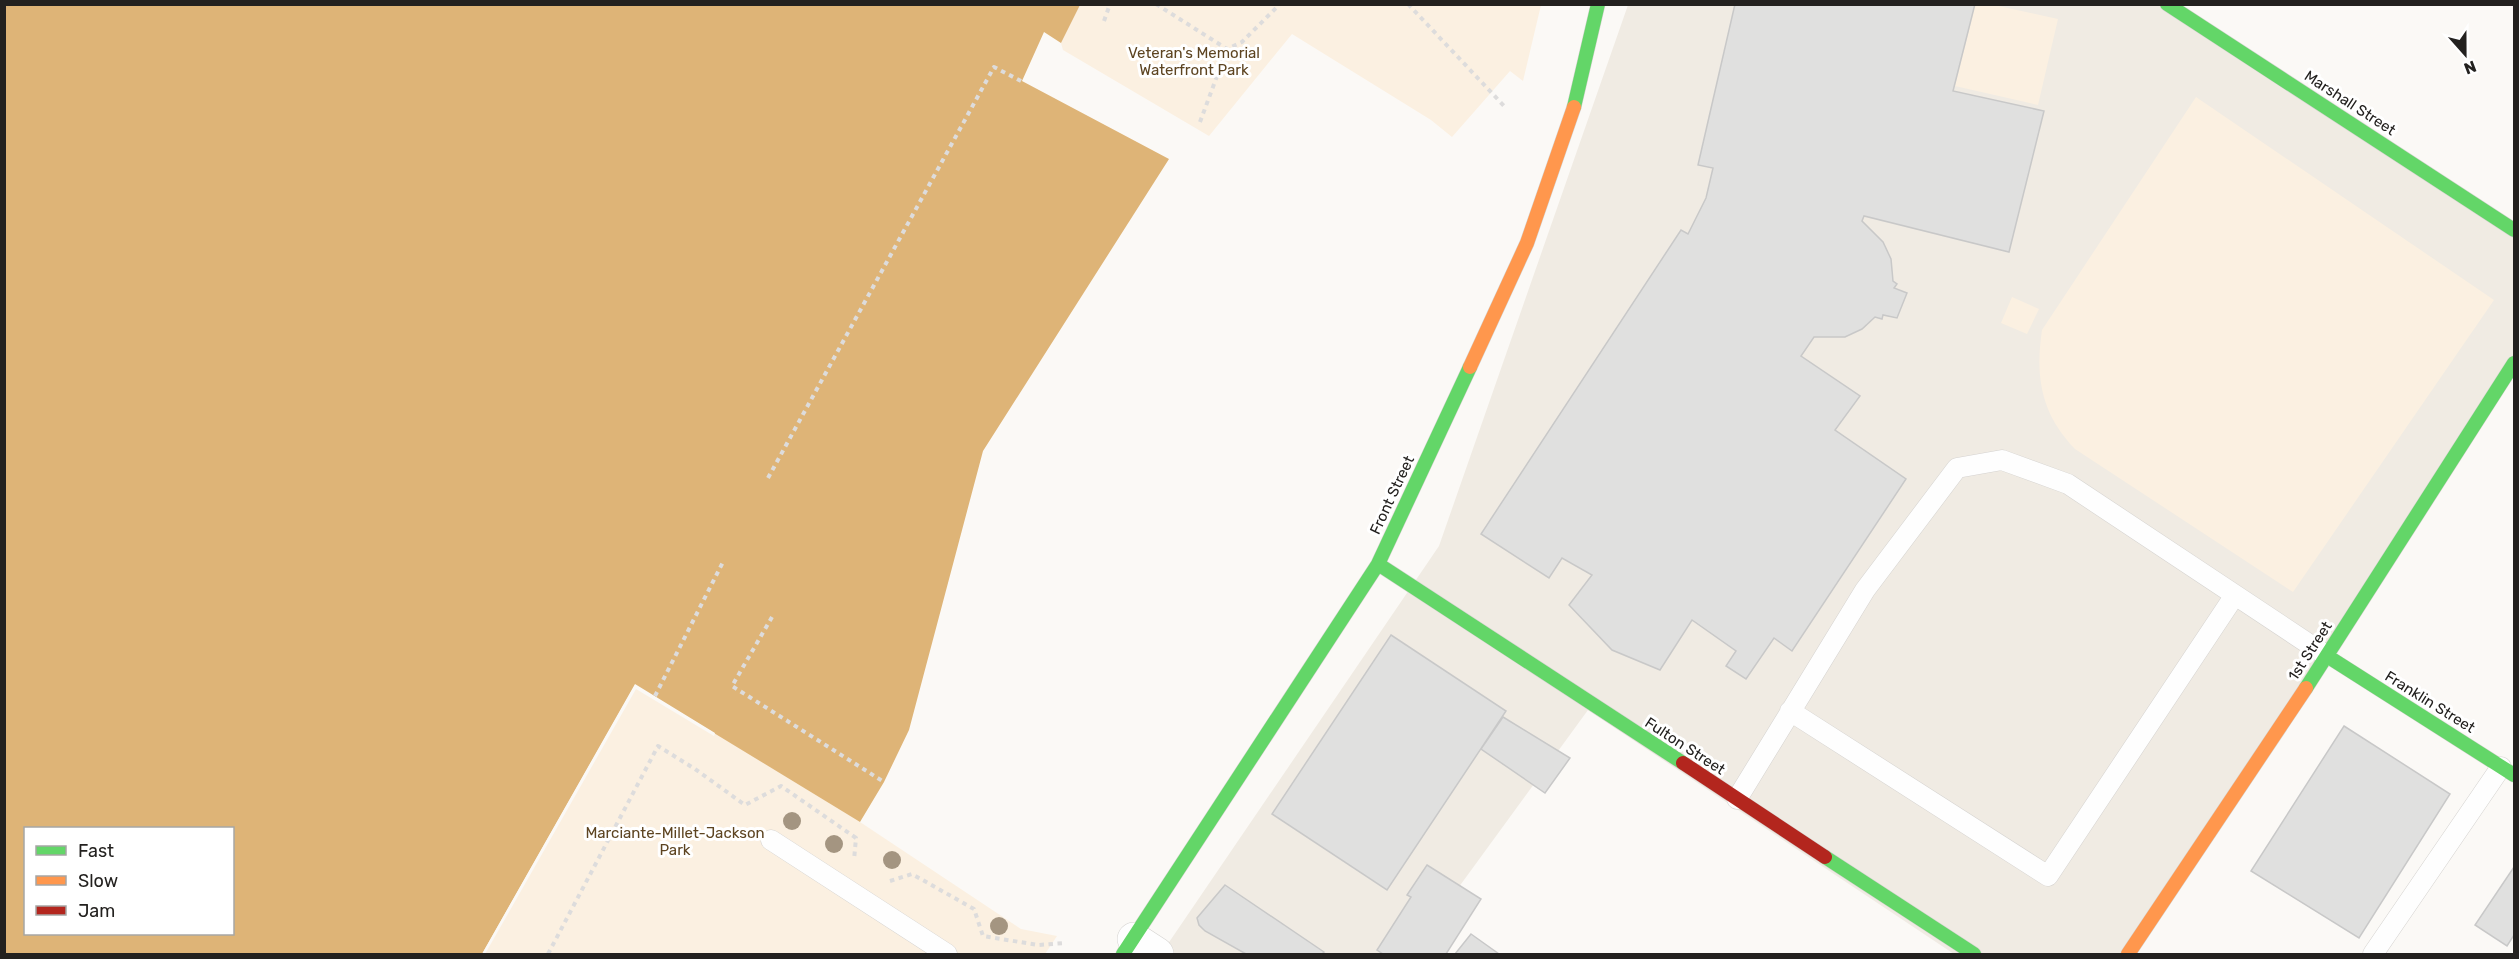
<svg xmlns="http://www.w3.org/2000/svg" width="2519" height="959" font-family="Rubik,sans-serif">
<rect width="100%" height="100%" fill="#fbf9f6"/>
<!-- built -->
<path fill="#f0ebe3" d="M1628 5H2168L2514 229V368L2121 954H1954L1588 710 1410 954H1161L1439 546Z"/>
<!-- green -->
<path fill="#fbf0e1" d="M1080 5H1541L1523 81 1510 71 1452 137 1431 120 1292 34 1209 136 1063 50 1061 43Z
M1975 5H1994L2058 19 2038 105 1955 86Z
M2196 97 2494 300 2293 592 2075 449C2041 414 2035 377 2042 330Z
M2012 297 2039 309 2027 334 2001 323Z
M635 684 860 822 1021 929 1057 936 1045 954H482Z"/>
<!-- water -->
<path fill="#deb477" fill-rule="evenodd" d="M5 5H1080L1061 43 1044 32 1022 81 1169 159 983 451 909 730 884 782 860 822 635 685 482 954H5ZM26 828H232V934H26Z"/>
<!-- pier -->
<path fill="#fbf9f6" d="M635 684 715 733 714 736 636 689 485 954H482Z"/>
<!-- building -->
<path fill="#e0e0df" stroke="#c8c8c8" stroke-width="1.5" d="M1735 4H1975L1953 91 2044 111 2009 252 1864 216 1862 221 1883 242 1891 259 1893 281 1897 284 1894 288 1907 293 1897 318 1883 315 1882 319 1875 317 1862 329 1845 337H1814L1801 356 1860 396 1835 430 1906 479 1792 651 1774 638 1746 679 1726 666 1736 651 1692 620 1660 670 1612 650 1569 605 1592 575 1562 558 1549 578 1481 534 1681 230 1688 234 1706 198 1713 168 1698 165Z
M1391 635 1506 711 1387 890 1272 814Z
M1503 717 1570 758 1545 793 1481 749Z
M2344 726 2450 794 2359 938 2251 871Z
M1427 865 1481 899 1446 954H1383L1377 950 1411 897 1407 895Z
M2514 867V935L2507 946 2475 925Z
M1225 885 1324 952 1322 954H1246L1205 931 1199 925 1197 918Z
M1471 934 1499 954H1455Z"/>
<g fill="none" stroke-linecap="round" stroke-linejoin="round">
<defs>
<path id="lane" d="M1790 711 2048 876 2235 595
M1737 799 1865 590 1957 468 2002 460 2068 484 2327 656
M771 840 947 954
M2373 954 2501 767"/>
<path id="street" d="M1134 939 1157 954"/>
<path id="fast" d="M2167 4 2514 230
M1574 107 1598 4
M1378 564 1683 763
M2327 656 2514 775
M2306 688 2514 363
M1825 857 1974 954
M1123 954 1378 564 1470 367"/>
<path id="slow" d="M1470 367 1527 243 1574 107
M2128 954 2306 688"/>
<path id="jam" d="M1683 763 1825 857"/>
</defs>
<!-- lane casing -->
<use href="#lane" stroke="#d5d3d0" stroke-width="21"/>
<!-- street casing -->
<use href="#street" stroke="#d5d3d0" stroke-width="34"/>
<!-- fast casing -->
<use href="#fast" stroke="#d5d3d0" stroke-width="15"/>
<!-- slow casing -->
<use href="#slow" stroke="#d5d3d0" stroke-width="15"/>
<!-- jam casing -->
<use href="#jam" stroke="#d5d3d0" stroke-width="15"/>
<!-- path -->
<path stroke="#dddcdc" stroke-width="4" stroke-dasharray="4.5 4.5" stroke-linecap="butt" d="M1156 4 1227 49 1242 42 1280 4
M1408 4 1505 107
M1104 21 1110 4
M1200 122 1227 49
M768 478 994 67 1021 81
M772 617 732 686 884 782
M655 696 724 560
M890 881 912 874 974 909 983 936 1038 945 1066 943
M548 954 658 746 695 769 745 805 781 786 856 838 854 860"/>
<!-- lane -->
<use href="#lane" stroke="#fefefe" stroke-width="20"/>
<!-- street -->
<use href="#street" stroke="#fefefe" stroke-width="33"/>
<!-- fast -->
<use href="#fast" stroke="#63d668" stroke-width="14"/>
<!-- slow -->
<use href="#slow" stroke="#ff974d" stroke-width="14"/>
<!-- jam -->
<use href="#jam" stroke="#b3261e" stroke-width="14"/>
</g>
<!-- trees -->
<g fill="#a49581">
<circle cx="792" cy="821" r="9"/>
<circle cx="834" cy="844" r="9"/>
<circle cx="892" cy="860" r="9"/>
<circle cx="999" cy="926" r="9"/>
</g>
<g text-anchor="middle" stroke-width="6" stroke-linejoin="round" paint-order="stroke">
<!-- park labels -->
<g font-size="15" fill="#5d4421" stroke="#fff">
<text x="1194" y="58">Veteran's Memorial<tspan x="1194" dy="17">Waterfront Park</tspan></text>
<text x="675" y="838">Marciante-Millet-Jackson<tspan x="675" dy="17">Park</tspan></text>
</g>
<!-- street labels -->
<g font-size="15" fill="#23211f" stroke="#fff">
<text transform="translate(2350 103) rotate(33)" y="5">Marshall Street</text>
<text transform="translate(1392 495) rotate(-65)" y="5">Front Street</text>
<text transform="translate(2310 651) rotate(-57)" y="5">1st Street</text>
<text transform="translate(2430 702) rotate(32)" y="5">Franklin Street</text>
<text transform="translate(1685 746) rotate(33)" y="5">Fulton Street</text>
</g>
</g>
<!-- border -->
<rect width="2519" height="959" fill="none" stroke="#23211f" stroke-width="12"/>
<!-- legend -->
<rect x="24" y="827" width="210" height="108" fill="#ffffff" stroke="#a7a6a5" stroke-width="1.5"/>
<rect x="36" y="846" width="30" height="9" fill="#63d668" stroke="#a7a6a5" stroke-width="1.5"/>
<text x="78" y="857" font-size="18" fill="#23211f">Fast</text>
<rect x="36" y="876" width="30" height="9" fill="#ff974d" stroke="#a7a6a5" stroke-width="1.5"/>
<text x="78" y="887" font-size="18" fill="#23211f">Slow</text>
<rect x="36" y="906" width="30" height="9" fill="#b3261e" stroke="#a7a6a5" stroke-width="1.5"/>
<text x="78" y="917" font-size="18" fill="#23211f">Jam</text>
<!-- north arrow -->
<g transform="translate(2465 54) rotate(159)" stroke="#ffffff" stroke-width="4.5" paint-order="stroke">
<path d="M0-4.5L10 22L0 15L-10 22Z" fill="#23211f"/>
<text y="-9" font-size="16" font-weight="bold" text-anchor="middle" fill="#23211f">N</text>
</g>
</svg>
